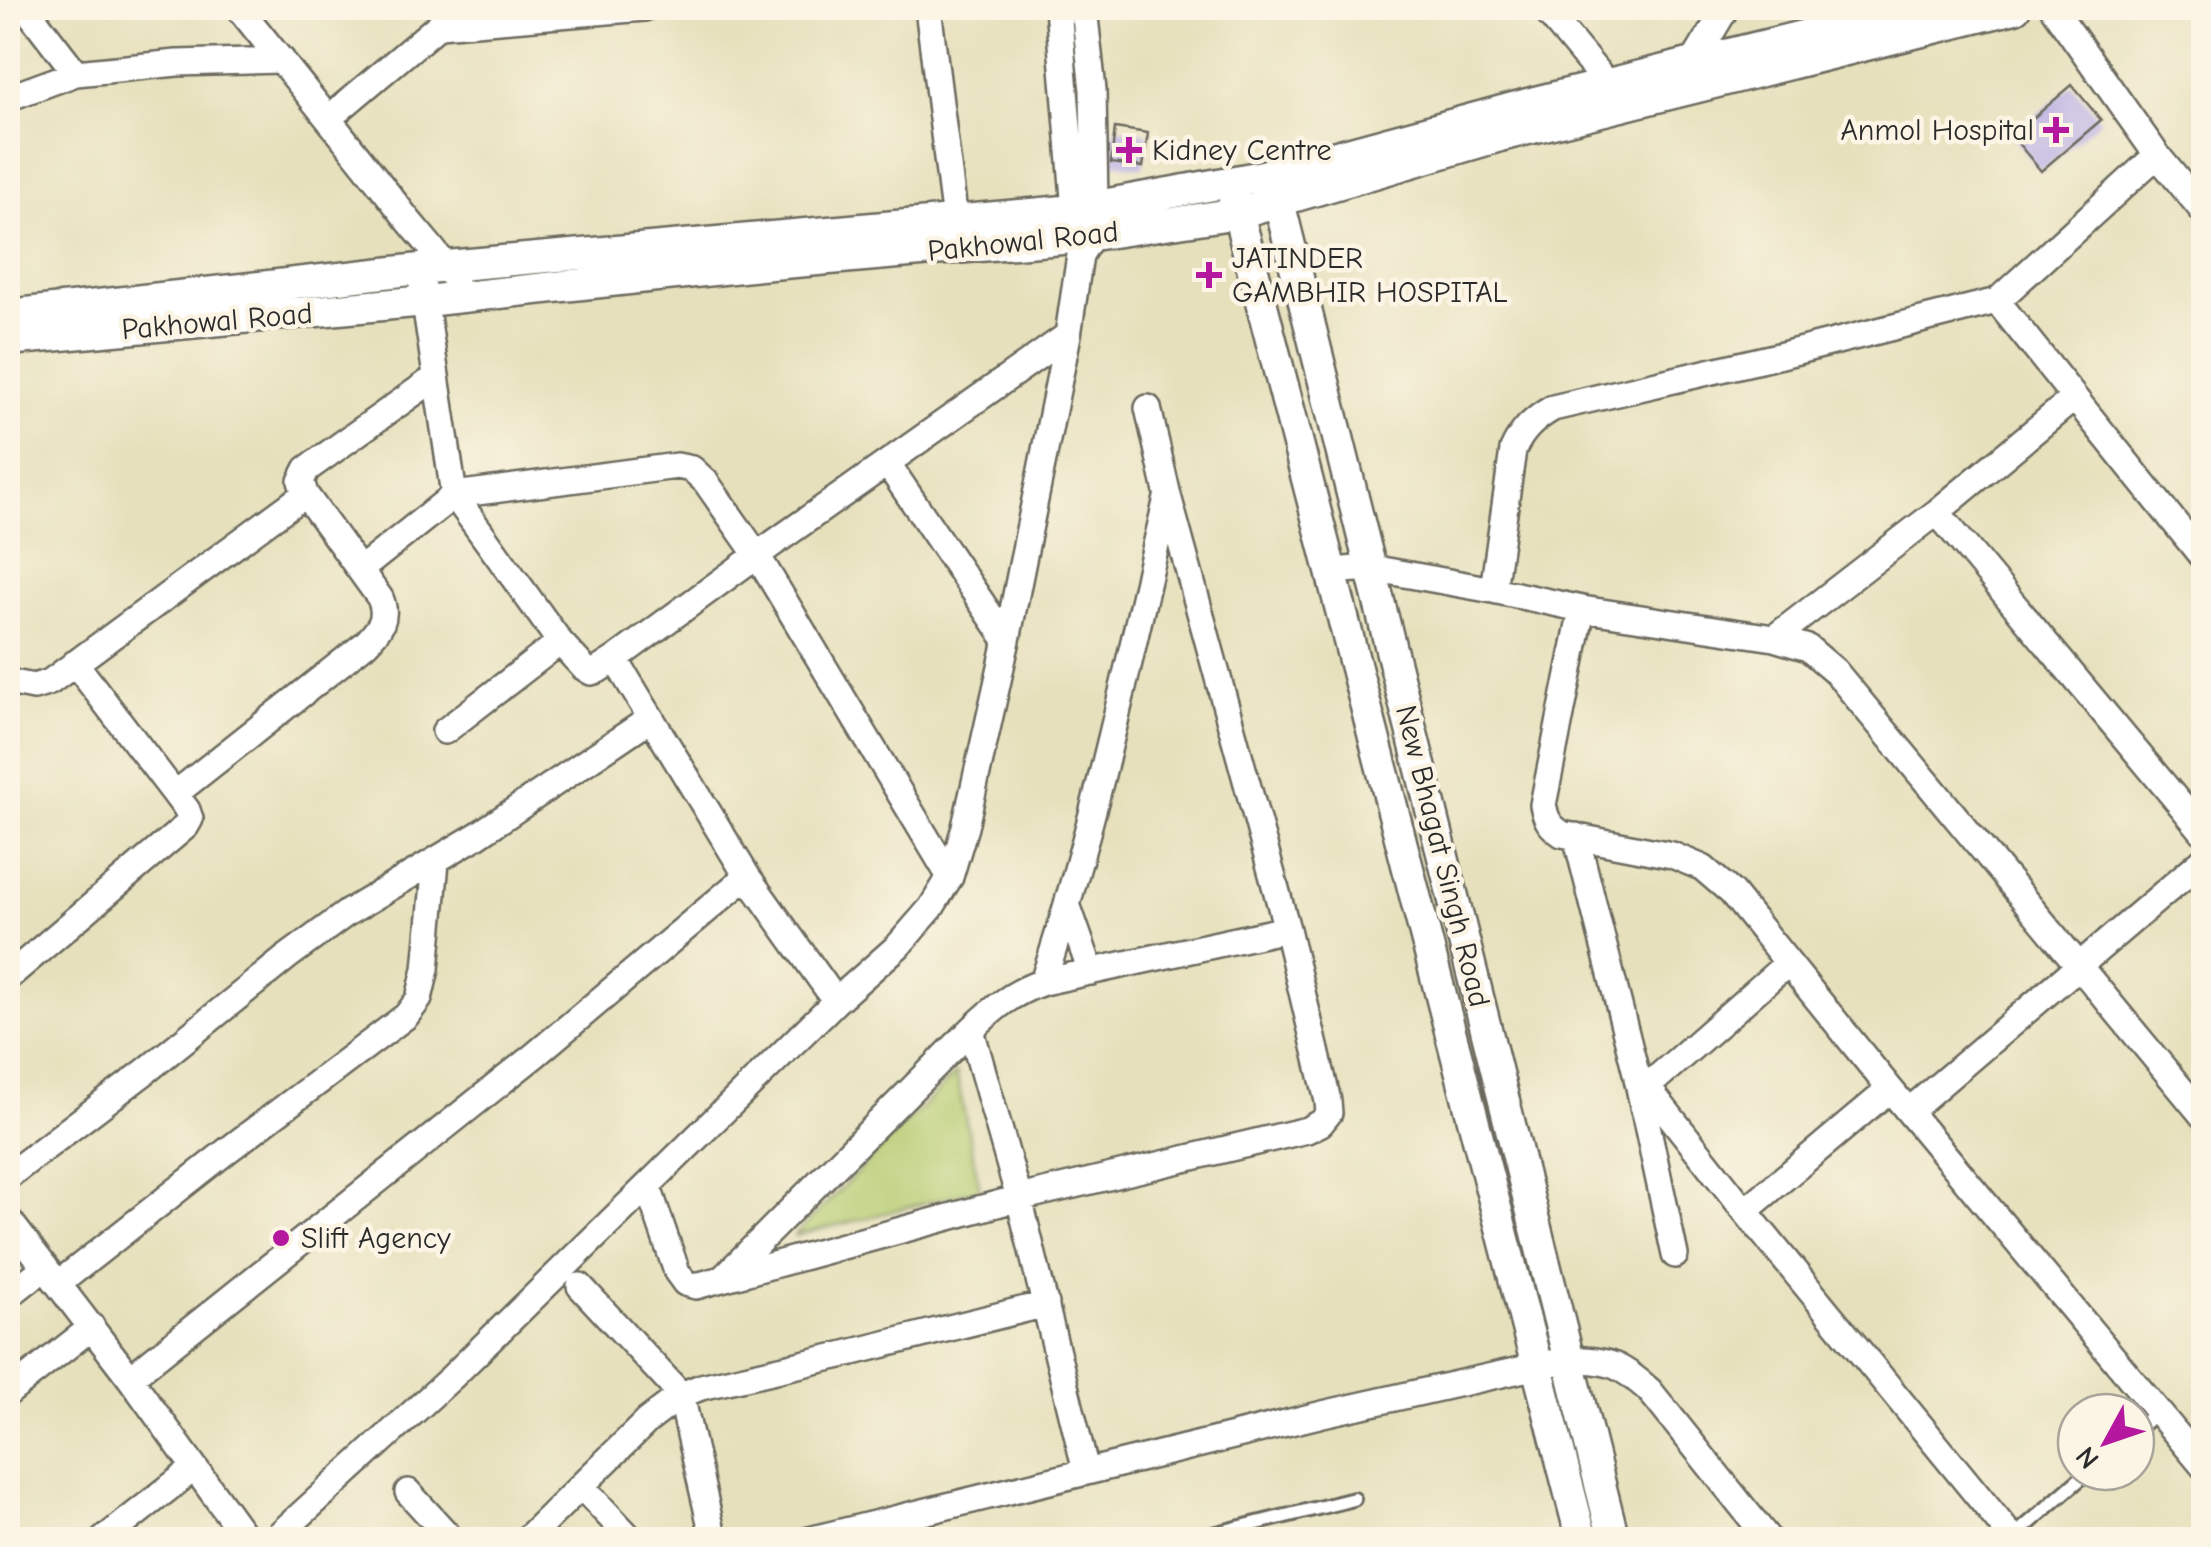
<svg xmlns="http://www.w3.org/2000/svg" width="2211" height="1547" font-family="'Comic Neue',sans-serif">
<rect width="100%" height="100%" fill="#fcf5e5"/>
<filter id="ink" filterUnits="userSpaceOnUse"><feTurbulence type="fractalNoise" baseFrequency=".01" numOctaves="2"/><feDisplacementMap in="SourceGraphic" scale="20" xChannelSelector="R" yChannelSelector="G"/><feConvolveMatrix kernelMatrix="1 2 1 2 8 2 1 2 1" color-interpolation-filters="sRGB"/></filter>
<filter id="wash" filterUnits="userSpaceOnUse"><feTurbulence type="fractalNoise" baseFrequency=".0048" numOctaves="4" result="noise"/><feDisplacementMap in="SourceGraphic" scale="40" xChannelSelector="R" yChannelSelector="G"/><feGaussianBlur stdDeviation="2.25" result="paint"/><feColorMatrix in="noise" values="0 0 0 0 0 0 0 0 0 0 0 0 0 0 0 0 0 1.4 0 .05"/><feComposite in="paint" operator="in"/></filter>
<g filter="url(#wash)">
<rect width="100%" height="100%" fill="#e6e0bc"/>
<!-- green -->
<path fill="#b5cc71" stroke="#707c4e" stroke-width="2.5" d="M956 1073 980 1189 795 1236V1235Z"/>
<g id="blocks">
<!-- building -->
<path fill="#a89ee4" d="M2072 85 2101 120 2041 171 2012 136Z
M1115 128 1148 133 1143 167 1111 163Z"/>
</g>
</g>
<g filter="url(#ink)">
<use href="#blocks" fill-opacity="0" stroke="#6c6a5e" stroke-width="2.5"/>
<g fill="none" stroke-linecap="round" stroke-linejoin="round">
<defs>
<path id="service" d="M2136 1430 2158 1411
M2012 1538 2088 1472
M1189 1540 1354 1499"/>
<path id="minor" d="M26 8 76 73
M239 8C292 74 346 140 398 207 416 232 439 253 455 280
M928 8 955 221
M1058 8 1075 210 1074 226
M1544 8 1607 84
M2053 8 2157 155 2204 212
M439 25 644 8
M1693 63 1726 8
M8 98 76 73 177 63 282 60
M329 118 451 15
M2157 155 1997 301 1782 355 1553 408C1534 419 1522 430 1513 450L1493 590 1582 609 1543 805C1546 820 1550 826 1562 834L1672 855 1703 868 1731 892 1890 1089 2204 1467
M422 283 454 495 560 642 583 667 591 672 598 670 615 659 757 555 1068 335
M1997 301 2204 559
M887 463 1007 640
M1937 512 2204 833
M360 570 454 495 677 466 692 469 706 482 757 555 950 877
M1331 571 1371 568 1493 590
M1582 609 1774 638 1808 648 1835 671 2204 1117
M1774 638 1937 512 2074 398
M75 663 175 794
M8 682 34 687 50 682 305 494 301 481 307 469 436 377
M445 731 560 642
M1576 836 1636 1073 1745 1211 2014 1540
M1068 907 1091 972
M8 977 186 826 190 819 187 810 175 794 365 644C379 630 389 618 380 598L305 494
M1043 982C1095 824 1129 660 1167 498
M836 1001 898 946 931 908 950 877 965 827 1007 640 1068 335 1080 255 1092 236 1095 205 1093 90 1084 8
M1637 1078 1675 1255
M1648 1086 1788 963
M1909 1111 2204 859
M8 1176 146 1071 287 957 347 913 478 835 651 718
M648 1187 677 1272 685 1283 696 1286 1019 1198 1307 1130 1321 1123 1329 1113 1328 1101 1287 929
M1745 1211 1890 1089
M8 1219 130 1378 247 1540
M725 1276 971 1030
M59 1283 228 1150 406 1016 419 999 426 969 436 862
M580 1286 681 1395 714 1540
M8 1296 45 1267
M130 1378 535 1055 747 876
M8 1393 92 1327
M1086 1471 1019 1198 971 1030C995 1007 1012 993 1043 982L1287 929 1168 496 1148 408
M581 1486 632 1540
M408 1492 452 1540
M103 1540 194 1468
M273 1540 452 1377 836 1001 747 876 615 659
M526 1540 647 1421 681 1395 701 1387 837 1356 1046 1304
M809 1540 1327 1413 1569 1359C1610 1361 1619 1363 1650 1391L1769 1540"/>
<path id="tertiary" d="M1275 186 1614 1540
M1234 197 1582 1540
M8 315 447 266 1075 210 1263 176 1539 101 1916 8
M8 340 425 301 760 265 1073 238 1238 213 1500 136 2015 8"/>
</defs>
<!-- service casing -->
<use href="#service" stroke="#6c6a5e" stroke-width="18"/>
<!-- minor casing -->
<use href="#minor" stroke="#6c6a5e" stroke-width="30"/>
<!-- tertiary casing -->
<use href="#tertiary" stroke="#6c6a5e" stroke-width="35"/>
<!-- service -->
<use href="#service" stroke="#fff" stroke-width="12"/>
<!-- minor -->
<use href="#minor" stroke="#fff" stroke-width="25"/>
<!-- tertiary -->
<use href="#tertiary" stroke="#fff" stroke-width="30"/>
</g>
</g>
<!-- markers -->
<g fill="#b5179e" stroke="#fcf5e5" stroke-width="4">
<path d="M2051 115h10v10h10v10h-10v10h-10v-10h-10v-10h10z"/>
<path d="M1124 135h10v10h10v10h-10v10h-10v-10h-10v-10h10z"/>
<path d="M1204 260h10v10h10v10h-10v10h-10v-10h-10v-10h10z"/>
<circle cx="281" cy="1238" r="10"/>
</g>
<g text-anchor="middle" stroke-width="9" stroke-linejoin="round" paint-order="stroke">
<!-- poi labels -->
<g font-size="30" fill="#2b2b2b" stroke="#fcf5e5" text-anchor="start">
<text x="2034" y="140" text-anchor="end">Anmol Hospital</text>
<text x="1152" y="160">Kidney Centre</text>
<text x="1232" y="268">JATINDER<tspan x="1232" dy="34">GAMBHIR HOSPITAL</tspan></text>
<text x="301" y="1248">Slift Agency</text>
</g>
<!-- street labels -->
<g font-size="30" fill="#2b2b2b" stroke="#fcf5e5">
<text transform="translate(1023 241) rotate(-6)" y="10">Pakhowal Road</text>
<text transform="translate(217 321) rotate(-5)" y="10">Pakhowal Road</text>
<text transform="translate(1443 856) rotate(76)" y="10">New Bhagat Singh Road</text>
</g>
</g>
<!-- margin -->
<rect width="2211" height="1547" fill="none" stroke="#fcf5e5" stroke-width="40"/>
<!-- north arrow -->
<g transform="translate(2106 1442) rotate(230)"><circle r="48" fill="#fcf5e5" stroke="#a8a49b" stroke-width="2.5"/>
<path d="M0-8L18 38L0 25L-18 38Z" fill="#b5179e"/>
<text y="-15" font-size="28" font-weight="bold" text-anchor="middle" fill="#2b2b2b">N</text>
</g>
</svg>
